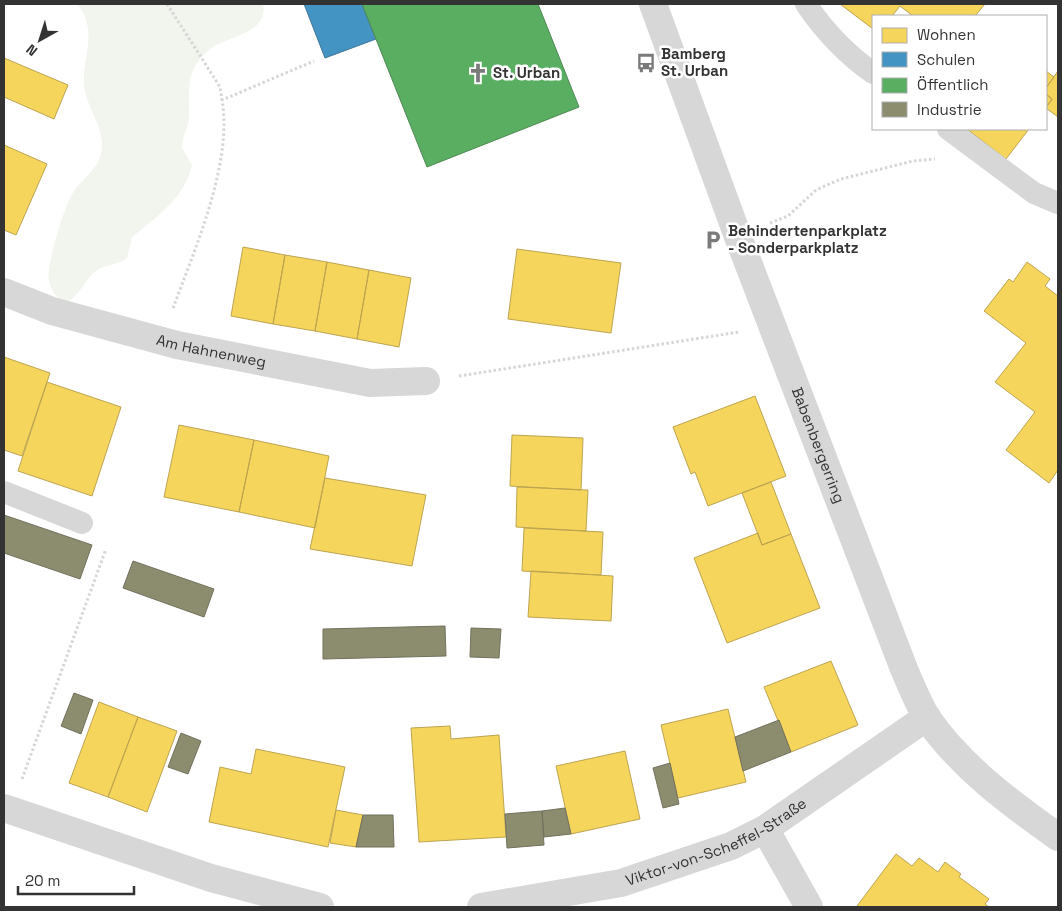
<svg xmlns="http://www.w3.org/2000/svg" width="1062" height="911" font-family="'Space Grotesk',sans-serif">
<rect width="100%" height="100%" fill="#fff"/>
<!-- green -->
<path fill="#f1f5ed" d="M77 4H263C269 34 226 36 210 49 184 71 190 88 189 118 188 128 182 137 182 148L192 165C186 196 156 218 132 237L127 258C118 265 107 264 97 270 84 279 82 294 67 302L60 301C56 295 50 289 49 281 46 265 65 204 74 191 83 178 97 170 101 154 107 128 86 109 84 85 82 58 99 29 77 4Z"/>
<!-- homes -->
<path fill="#f6d55c" stroke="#bca450" d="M840 4H985L975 16H913L900 6 892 16H873V29Z
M4 58 68 85 54 119 4 97Z
M1046 71 1054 77 1046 88Z
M1058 71V117L1046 108 1052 99 1046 94V88Z
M1046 94 1052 99 1046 107Z
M967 129H1029L1006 159Z
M4 145 47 164 16 235 4 230Z
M243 247 285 255 273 324 231 316Z
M517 249 621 263 611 333 508 319Z
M285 255 327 262 315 331 273 324Z
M327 262 369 270 357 339 315 331Z
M1027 262 1050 279 1045 286 1058 296V470L1049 483 1006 450 1035 412 995 382 1026 343 984 311 1009 279 1013 282Z
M369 270 411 278 399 347 357 339Z
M4 357 50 373 22 456 4 450Z
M47 382 121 407 92 496 18 471Z
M755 396 786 476 708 506 695 472 691 474 673 427Z
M179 425 254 440 239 512 164 497Z
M512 435 583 438 581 490 510 486Z
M254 440 329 456 315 528 239 512Z
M325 478 426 495 412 566 310 549Z
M771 482 791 534 762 545 742 493Z
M517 487 588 490 586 531 516 527Z
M524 528 603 532 601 575 522 571Z
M758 533 762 545 791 534 820 608 727 643 694 558Z
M531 571 613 576 611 621 528 617Z
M831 661 858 725 791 752 764 687Z
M99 702 138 717 108 797 69 783Z
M728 709 746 782 678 798 661 725Z
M138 717 177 731 147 812 108 797Z
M450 726 451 739 499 735 506 837 419 842 411 728Z
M256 749 345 767 328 847 209 822 220 767 251 774Z
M625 751 640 819 571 834 556 766Z
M336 810 363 815 356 847 330 843Z
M896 854 912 866 919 858 938 872 945 862 961 874 959 877 989 899 985 904 989 907H859L857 906Z"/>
<!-- schools -->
<path fill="#4393c3" stroke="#3e7698" d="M304 4H362L376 39 325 58Z"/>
<!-- public -->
<path fill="#5aae61" stroke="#4e8953" d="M362 4H538L579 107 427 167Z"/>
<!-- industry -->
<path fill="#8c8c6e" stroke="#71715c" d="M4 515 92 545 80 579 4 553Z
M133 561 214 589 204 617 123 588Z
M445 626 446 656 323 659V629Z
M471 628 501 629 499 658 470 657Z
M74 693 93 700 81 734 61 726Z
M779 720 791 752 743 771 735 737Z
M181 733 201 741 188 774 168 767Z
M670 763 679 804 663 808 653 768Z
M565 808 571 834 544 837 542 811Z
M542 811 544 845 507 848 505 814Z
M363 815H393L394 847H356Z"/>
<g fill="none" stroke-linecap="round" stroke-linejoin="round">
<!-- path -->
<path stroke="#d6d6d6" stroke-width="3" stroke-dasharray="2.5 2.5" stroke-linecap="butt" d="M167 4 220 87 222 100
M770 223 788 216 816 190 841 179 913 161 935 159
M173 308C195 249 233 162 222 100L314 61
M459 376 739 332
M22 779 106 549"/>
<!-- lane -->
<path stroke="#d7d7d7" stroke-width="22" d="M806 4C825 32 846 54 873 73
M948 129 1034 193 1058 203
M4 492 82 523"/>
<!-- street -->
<g stroke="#d7d7d7" stroke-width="28">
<path id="s1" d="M653 4 737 234 904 669C911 685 918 703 927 718 961 767 1010 803 1058 837"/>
<path id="s2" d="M4 292 52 311 177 345 370 383 426 381"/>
<path d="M4 808 211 878 320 907"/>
<path d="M765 829 809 907"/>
<path id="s3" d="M481 907 621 883 731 846 765 829 927 717"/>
</g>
</g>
<!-- icons -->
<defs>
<symbol id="bus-bare" viewBox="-9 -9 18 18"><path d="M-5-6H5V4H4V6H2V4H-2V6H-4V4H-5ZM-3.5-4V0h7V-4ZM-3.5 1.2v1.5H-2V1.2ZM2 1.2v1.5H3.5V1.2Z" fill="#7a7a7a" stroke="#fff" stroke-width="2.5" paint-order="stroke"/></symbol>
<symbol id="church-bare" viewBox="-9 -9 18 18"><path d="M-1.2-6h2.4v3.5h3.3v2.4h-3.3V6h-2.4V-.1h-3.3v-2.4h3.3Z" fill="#7a7a7a" stroke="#fff" stroke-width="2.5" paint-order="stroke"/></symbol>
<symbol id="parking-bare" viewBox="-9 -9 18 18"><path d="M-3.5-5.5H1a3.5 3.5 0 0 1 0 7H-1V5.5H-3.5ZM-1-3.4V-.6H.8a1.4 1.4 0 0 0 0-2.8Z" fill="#7a7a7a" stroke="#fff" stroke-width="2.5" paint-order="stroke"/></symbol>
</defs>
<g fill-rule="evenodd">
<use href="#bus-bare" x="632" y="49" width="28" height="28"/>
<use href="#church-bare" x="464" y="59" width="28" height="28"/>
<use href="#parking-bare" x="699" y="226" width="28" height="28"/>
</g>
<g text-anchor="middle" stroke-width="5" stroke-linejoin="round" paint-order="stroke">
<!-- poi labels -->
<g font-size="15" font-weight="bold" fill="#333" stroke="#fff" text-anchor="start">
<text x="661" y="59">Bamberg<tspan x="661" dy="17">St. Urban</tspan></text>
<text x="493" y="78">St. Urban</text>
<text x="728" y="236">Behindertenparkplatz<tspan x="728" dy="17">- Sonderparkplatz</tspan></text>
</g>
<!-- street labels -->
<g font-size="15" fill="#333" stroke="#fff">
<text dy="5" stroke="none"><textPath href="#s2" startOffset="216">Am Hahnenweg</textPath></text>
<text dy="5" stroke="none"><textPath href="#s1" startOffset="471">Babenbergerring</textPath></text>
<text dy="5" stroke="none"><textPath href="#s3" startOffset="246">Viktor-von-Scheffel-Straße</textPath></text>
</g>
</g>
<!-- border -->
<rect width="1062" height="911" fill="none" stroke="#333333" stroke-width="10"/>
<!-- legend -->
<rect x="872" y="15" width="175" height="115" fill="#ffffff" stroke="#adadad"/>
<rect x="882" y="28" width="25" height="15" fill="#f6d55c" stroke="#adadad"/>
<text x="917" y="40" font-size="15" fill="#333333">Wohnen</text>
<rect x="882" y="52" width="25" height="15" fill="#4393c3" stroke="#adadad"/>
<text x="917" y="65" font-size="15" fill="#333333">Schulen</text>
<rect x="882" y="78" width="25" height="15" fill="#5aae61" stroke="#adadad"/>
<text x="917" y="90" font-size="15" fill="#333333">Öffentlich</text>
<rect x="882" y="102" width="25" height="15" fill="#8c8c6e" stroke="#adadad"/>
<text x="917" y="115" font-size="15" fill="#333333">Industrie</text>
<!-- north arrow -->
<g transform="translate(40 40) rotate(219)" stroke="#ffffff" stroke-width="4" paint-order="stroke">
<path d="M0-4L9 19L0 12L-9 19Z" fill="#333333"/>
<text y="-8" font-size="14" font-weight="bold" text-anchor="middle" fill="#333333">N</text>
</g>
<!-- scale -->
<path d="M18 886v8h116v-8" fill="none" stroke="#333333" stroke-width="2.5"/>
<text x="25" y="886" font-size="15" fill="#333333" stroke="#ffffff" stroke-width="4" paint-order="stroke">20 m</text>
</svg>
